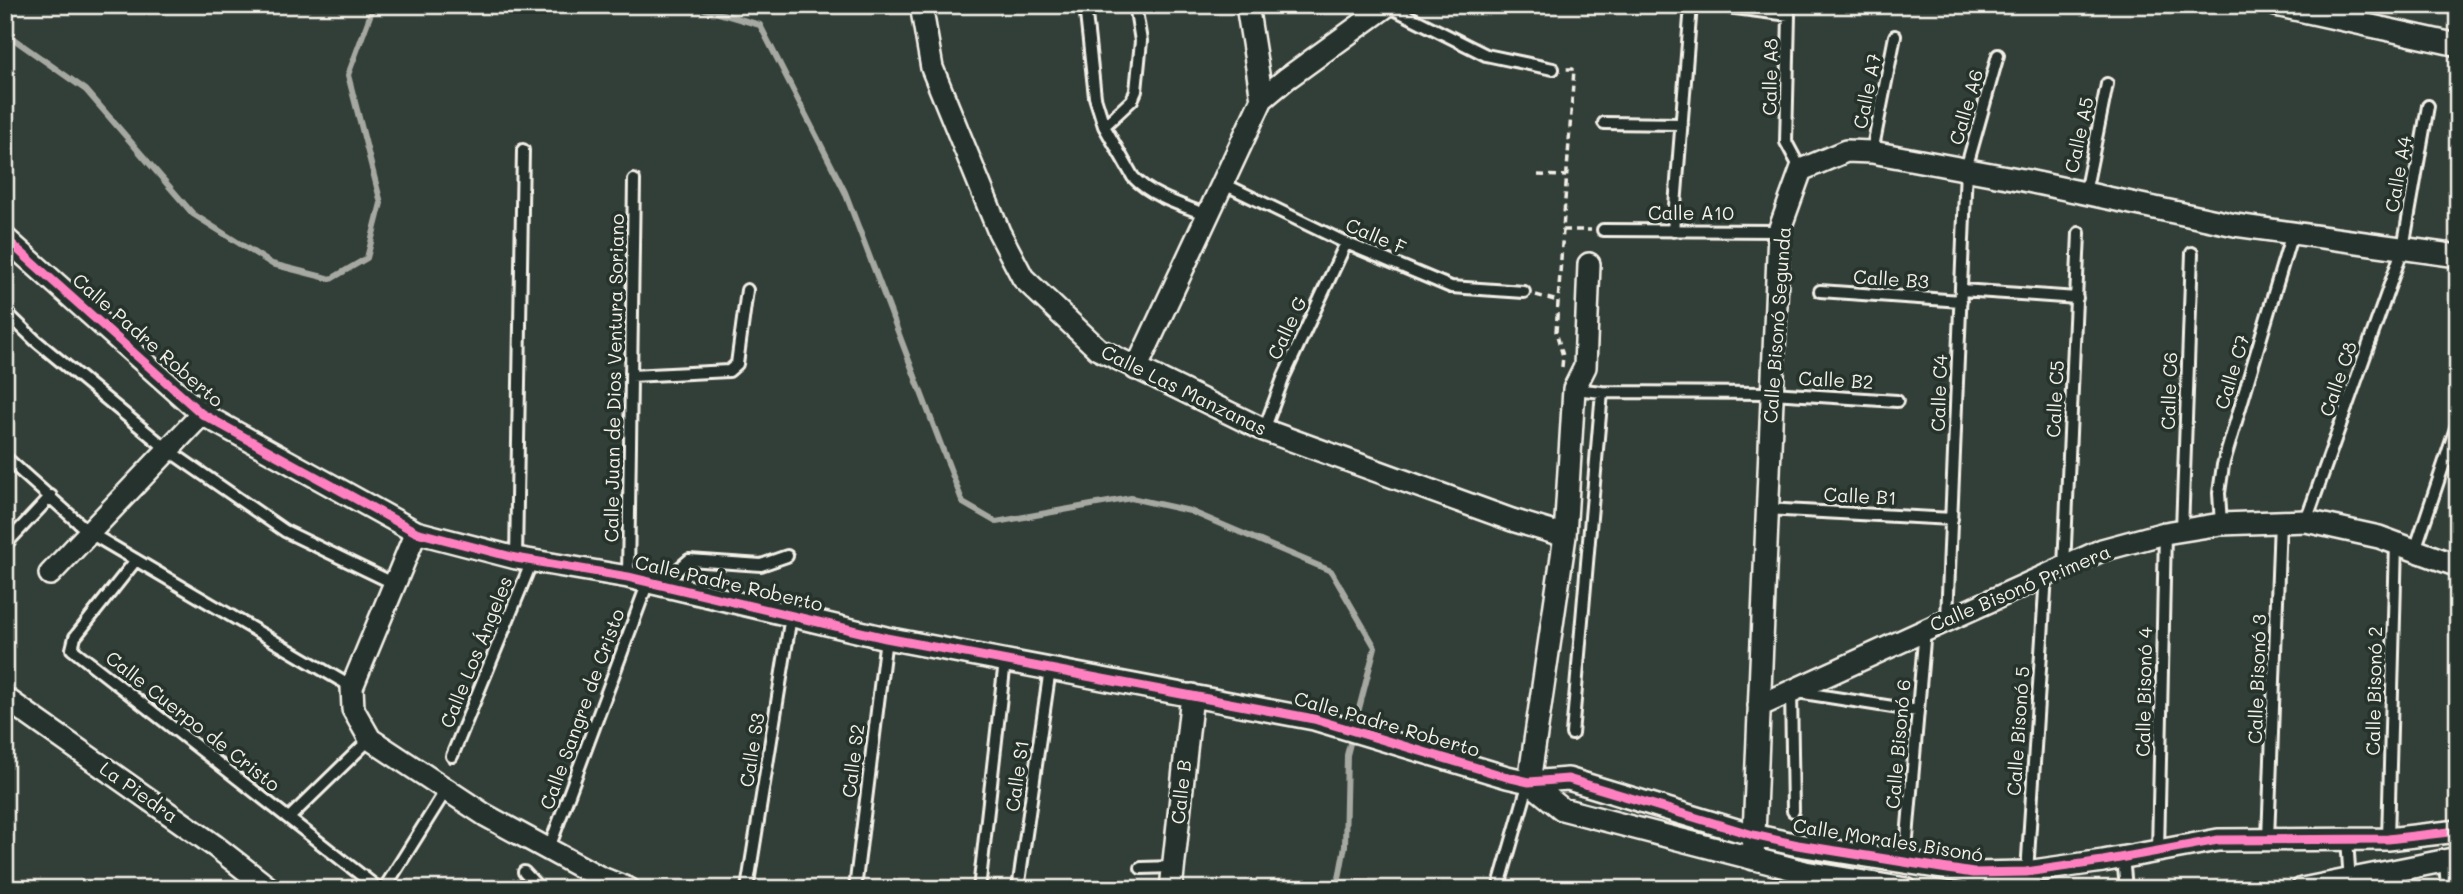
<svg xmlns="http://www.w3.org/2000/svg" width="2463" height="894" font-family="Mali,sans-serif">
<rect width="100%" height="100%" fill="#323e38"/>
<filter id="ink" filterUnits="userSpaceOnUse"><feTurbulence type="fractalNoise" baseFrequency=".0143" numOctaves="2"/><feDisplacementMap in="SourceGraphic" scale="14" xChannelSelector="R" yChannelSelector="G"/><feConvolveMatrix kernelMatrix="1 2 1 2 8 2 1 2 1" color-interpolation-filters="sRGB"/></filter>
<g filter="url(#ink)">
<g fill="none" stroke-linecap="round" stroke-linejoin="round">
<!-- stream -->
<path stroke="#a6a9a1" stroke-width="6" d="M691 5 760 25 845 192 963 503 996 522 1131 498 1190 511 1331 571 1375 647 1347 755 1345 846 1337 889
M5 33 86 90 193 214 272 264 331 279 367 258 381 203 348 75 374 5"/>
<defs>
<path id="lane" d="M1085 5 1095 97 1104 126 1133 177C1152 197 1182 205 1207 215
M1386 5 1486 55 1553 69
M1712 5 1789 15 1786 142 1801 170
M1604 123 1682 124
M1104 126 1132 100 1136 91 1141 41 1135 5
M1872 152 1895 36
M1222 183 1346 243 1451 287 1524 292
M2085 193 2107 84
M1603 230 1779 231
M1673 231 1691 5
M1961 290 2077 298
M1820 291 1961 301
M5 311 35 340 168 450 285 531 395 584
M631 376 729 371 737 364 747 290
M1574 389 1602 392 1772 393 1897 401
M1264 430 1284 376 1346 243
M5 457 90 533 352 687
M1767 509 1952 519
M2306 521 2403 248 2428 106
M2221 524 2219 493 2223 465 2292 233
M2182 530 2192 253
M5 545 51 496
M2415 550 2458 422
M516 558 523 150
M136 560 75 637 72 649 379 889
M2064 567 2079 233
M628 577 634 180
M665 586 667 579 689 560 761 565 787 556
M1947 618 1966 169 1998 55
M1572 734 1602 392
M452 756 532 561
M1793 811 1791 691 1918 711
M290 817 370 739
M2268 839 2280 521
M2347 839 2350 882
M2388 839 2396 543
M549 848 648 582
M2158 851 2165 533
M2123 857 2126 889
M1905 861 1925 629
M2445 861 2447 889
M1141 868 1173 867
M524 872 540 889
M384 889 446 790
M586 889 599 877
M747 889 791 616
M855 889 886 638
M979 889 1005 661
M1018 889 1050 669
M1498 889 1529 782
M2026 889 2046 575"/>
<path id="street" d="M921 5 932 68 999 232 1023 278 1098 349 1264 430 1512 520 1565 536
M1247 5 1262 99
M2276 5 2458 45
M5 238 202 414 416 532 516 558 628 577 886 638 1314 719 1507 777 1529 782 1568 779 1753 835 1798 845 1973 873 2026 872 2103 861 2218 840 2388 839 2458 831
M1136 369 1262 99 1286 79 1388 5
M416 532 352 687 353 709 370 739 485 815 599 877 629 889
M50 574 202 414
M5 698 215 846 270 889
M1759 706 2102 550 2165 533 2221 524 2306 521 2379 537 2458 566
M1529 782 1565 536 1574 389 1585 367 1589 264
M1529 782 1562 809 1805 872 1906 889
M1753 859 1779 231 1801 170 1846 151 1872 152 2023 180 2235 225 2458 256
M1171 889 1192 695
M2302 889 2458 858"/>
</defs>
<!-- lane casing -->
<use href="#lane" stroke="#f4f1e8" stroke-width="16"/>
<!-- street casing -->
<use href="#street" stroke="#f4f1e8" stroke-width="26"/>
<!-- path -->
<path stroke="#f4f1e8" stroke-width="3.5" stroke-dasharray="7 5" stroke-linecap="butt" d="M1538 175 1566 176
M1563 230H1591
M1536 295 1558 301
M1562 367 1563 356 1556 332 1574 69H1566"/>
<!-- lane -->
<use href="#lane" stroke="#26332d" stroke-width="10"/>
<!-- street -->
<use href="#street" stroke="#26332d" stroke-width="21"/>
<defs>
<path id="cycleway" d="M5 238 202 414 416 532 516 558 628 577 886 638 1314 719 1507 777 1529 782 1568 779 1753 835 1798 845 1973 873 2026 872 2103 861 2218 840 2388 839 2458 831"/>
</defs>
<!-- cycleway casing -->
<use href="#cycleway" stroke="#26332d" stroke-width="13"/>
<!-- cycleway -->
<use href="#cycleway" stroke="#ff80c0" stroke-width="9"/>
</g>
</g>
<g text-anchor="middle" stroke-width="7" stroke-linejoin="round" paint-order="stroke">
<!-- street labels -->
<g font-size="19" fill="#f4f1e8" stroke="#26332d">
<text transform="translate(1770 77) rotate(-89)" y="7">Calle A8</text>
<text transform="translate(1867 91) rotate(-79)" y="7">Calle A7</text>
<text transform="translate(1966 107) rotate(-74)" y="7">Calle A6</text>
<text transform="translate(2079 135) rotate(-78)" y="7">Calle A5</text>
<text transform="translate(2398 174) rotate(-80)" y="7">Calle A4</text>
<text x="1691" y="220">Calle A10</text>
<text transform="translate(1376 236) rotate(23)" y="7">Calle F</text>
<text transform="translate(1891 279) rotate(4)" y="7">Calle B3</text>
<text transform="translate(1777 325) rotate(-86)" y="7">Calle Bisonó Segunda</text>
<text transform="translate(1287 328) rotate(-65)" y="7">Calle G</text>
<text transform="translate(148 340) rotate(41)" y="7">Calle Padre Roberto</text>
<text transform="translate(2232 372) rotate(-73)" y="7">Calle C7</text>
<text transform="translate(614 378) rotate(-89)" y="7">Calle Juan de Dios Ventura Soriano</text>
<text transform="translate(2338 379) rotate(-71)" y="7">Calle C8</text>
<text transform="translate(1836 380) rotate(3)" y="7">Calle B2</text>
<text transform="translate(1184 390) rotate(26)" y="7">Calle Las Manzanas</text>
<text transform="translate(2169 391) rotate(-88)" y="7">Calle C6</text>
<text transform="translate(1939 393) rotate(-88)" y="7">Calle C4</text>
<text transform="translate(2055 399) rotate(-87)" y="7">Calle C5</text>
<text transform="translate(1860 496) rotate(3)" y="7">Calle B1</text>
<text transform="translate(729 583) rotate(13)" y="7">Calle Padre Roberto</text>
<text transform="translate(2020 588) rotate(-23)" y="7">Calle Bisonó Primera</text>
<text transform="translate(476 652) rotate(-68)" y="7">Calle Los Ángeles</text>
<text transform="translate(2257 679) rotate(-88)" y="7">Calle Bisonó 3</text>
<text transform="translate(2374 691) rotate(-89)" y="7">Calle Bisonó 2</text>
<text transform="translate(2144 692) rotate(-89)" y="7">Calle Bisonó 4</text>
<text transform="translate(582 709) rotate(-70)" y="7">Calle Sangre de Cristo</text>
<text transform="translate(193 721) rotate(38)" y="7">Calle Cuerpo de Cristo</text>
<text transform="translate(1387 724) rotate(16)" y="7">Calle Padre Roberto</text>
<text transform="translate(2018 731) rotate(-86)" y="7">Calle Bisonó 5</text>
<text transform="translate(1898 744) rotate(-85)" y="7">Calle Bisonó 6</text>
<text transform="translate(752 750) rotate(-81)" y="7">Calle S3</text>
<text transform="translate(853 761) rotate(-83)" y="7">Calle S2</text>
<text transform="translate(1017 776) rotate(-82)" y="7">Calle S1</text>
<text transform="translate(139 792) rotate(35)" y="7">La Piedra</text>
<text transform="translate(1181 792) rotate(-84)" y="7">Calle B</text>
<text transform="translate(1888 840) rotate(9)" y="7">Calle Morales Bisonó</text>
</g>
</g>
<!-- margin -->
<rect width="2463" height="894" fill="none" stroke="#26332d" stroke-width="28"/>
<rect x="14" y="14" width="2435" height="866" fill="none" stroke="#f4f1e8" stroke-width="2.5" filter="url(#ink)"/>
</svg>
